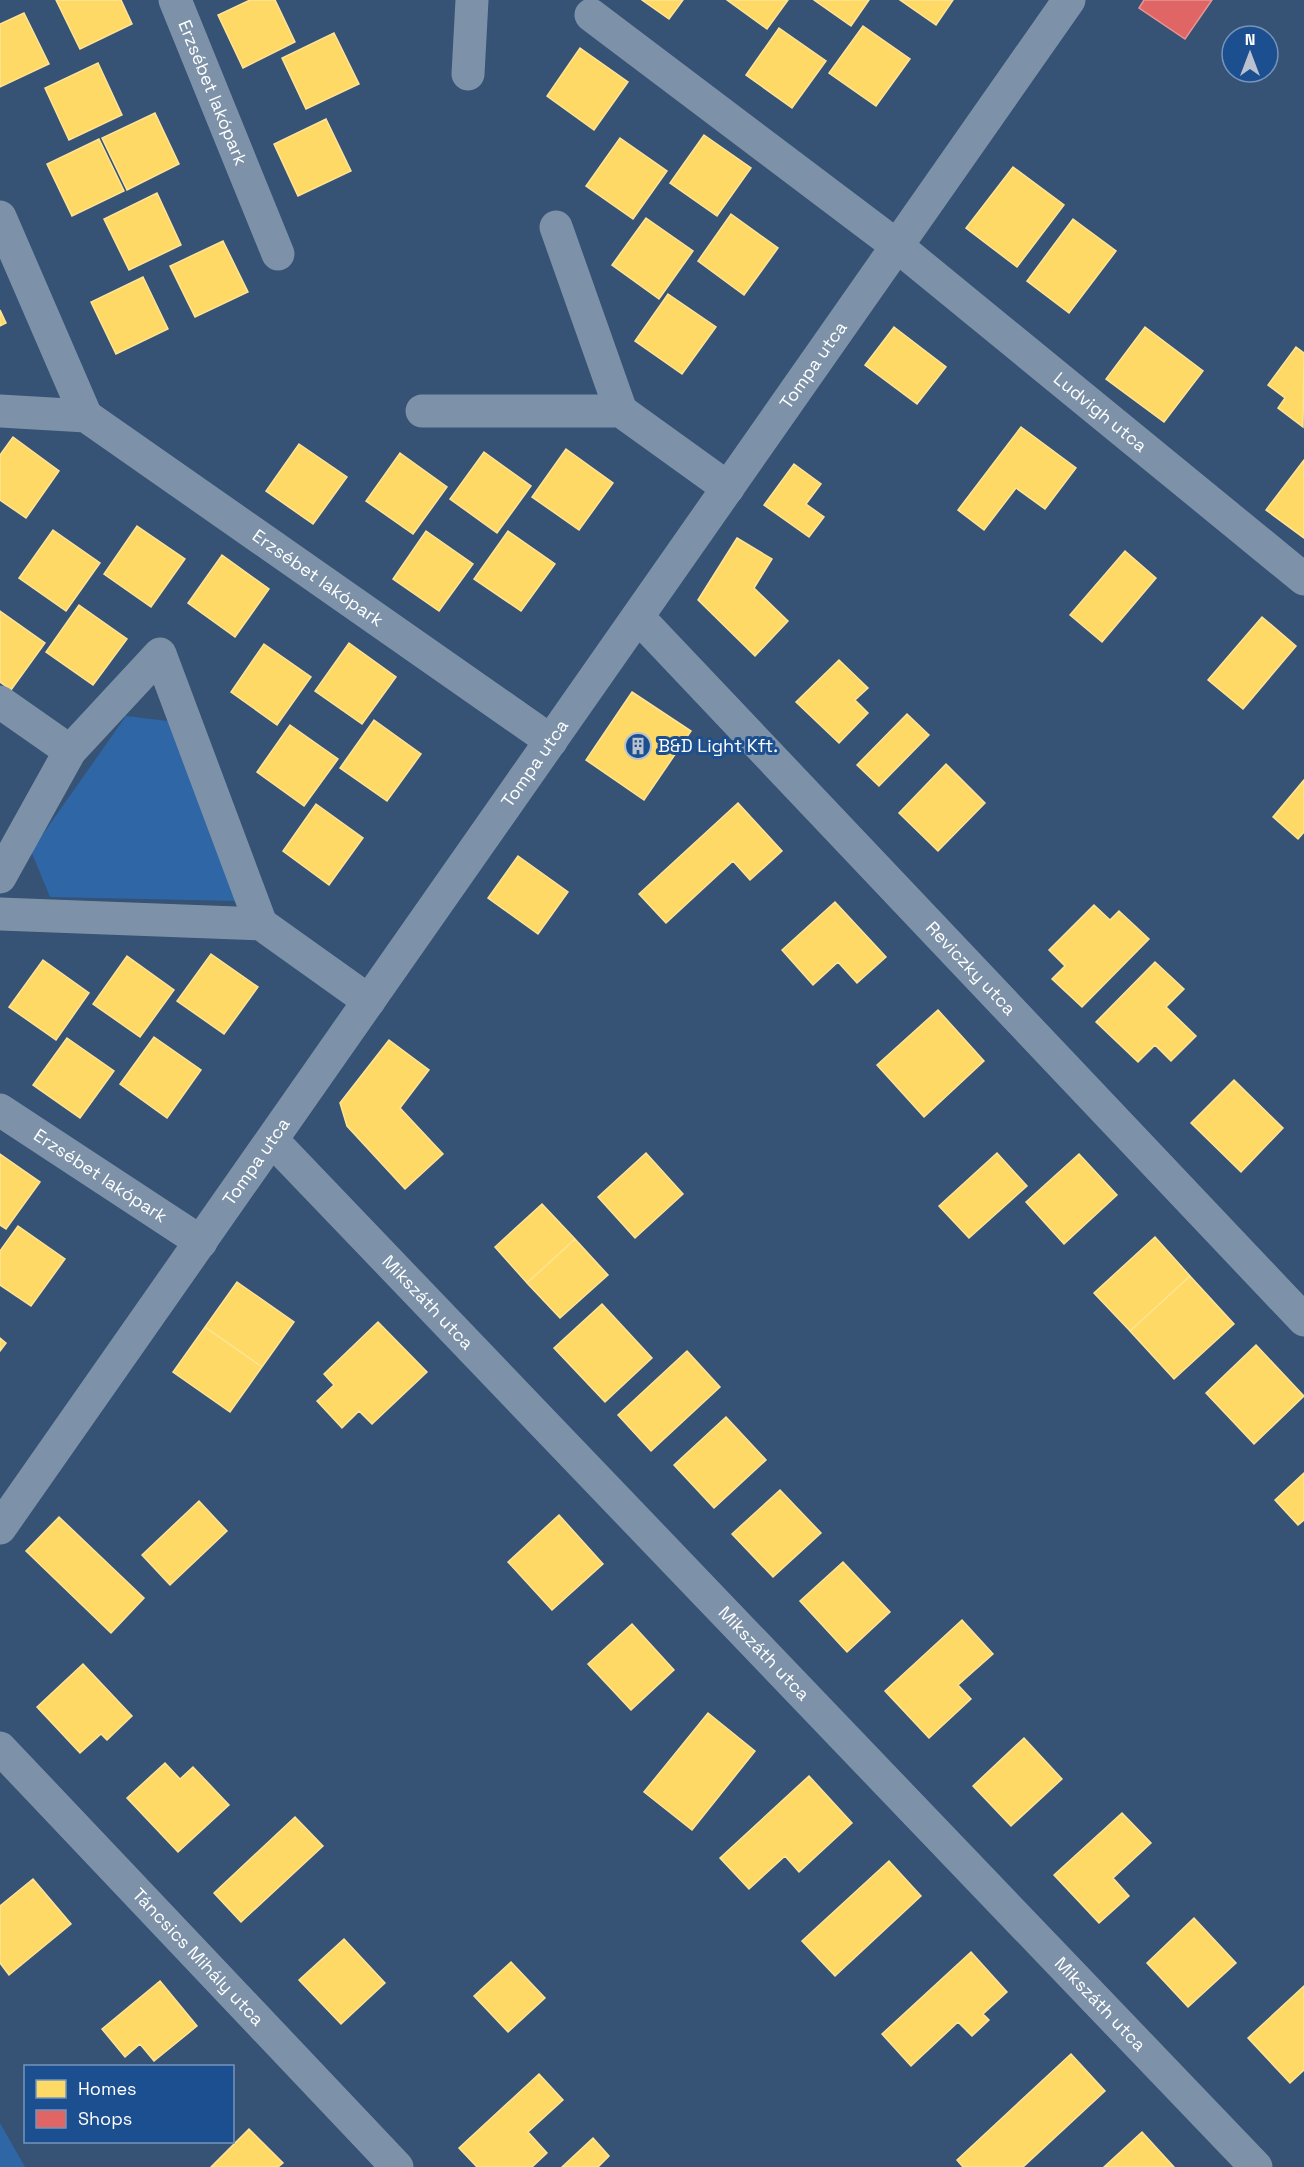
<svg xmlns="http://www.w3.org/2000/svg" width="1304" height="2167" font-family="'Space Grotesk',sans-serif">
<rect width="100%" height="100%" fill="#365274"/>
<!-- green -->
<path fill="#2f66a5" d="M126 716 176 722 237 901 50 897 31 851Z
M0 2123 25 2167H0Z"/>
<!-- homes -->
<path fill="#ffd966" stroke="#ffe494" stroke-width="1.5" d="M56 0H121L132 24 80 49Z
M250 0H275L295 42 243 68 218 15Z
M642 0H683L669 19Z
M727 0H788L767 29Z
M814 0H869L851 26Z
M900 0H953L936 25Z
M24 13 49 64 0 87V24Z
M863 26 910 59 876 106 829 73Z
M779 28 826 61 792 108 746 75Z
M334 33 359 84 306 109 282 58Z
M580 48 628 82 594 130 547 96Z
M98 63 122 115 69 140 45 88Z
M155 113 179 164 127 190 102 138Z
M326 119 351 171 298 196 274 144Z
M704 135 751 168 717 216 670 183Z
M620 138 667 171 633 219 586 186Z
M99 139 124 191 72 216 47 164Z
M1013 167 1064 205 1017 267 966 228Z
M157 193 181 245 129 270 104 219Z
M731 214 778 248 744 295 698 261Z
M646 218 693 251 659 299 612 265Z
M1073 219 1116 251 1069 313 1027 281Z
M223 241 248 292 195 317 170 266Z
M143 277 168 329 116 354 91 302Z
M668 294 716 327 682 374 635 341Z
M0 310 6 323 0 326Z
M894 327 946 367 917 404 865 365Z
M1145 327 1203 371 1164 422 1106 379Z
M1296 347 1304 353 1303 427 1278 408 1285 398 1268 385Z
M1021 427 1076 468 1045 509 1016 488 984 530 958 510Z
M13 437 59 471 26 518 0 500V455Z
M299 444 347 477 313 524 266 491Z
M566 449 613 483 579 530 532 497Z
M484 452 531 486 497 533 450 499Z
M400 453 447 487 413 534 366 501Z
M1304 460V538L1266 510Z
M794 464 821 484 806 504 824 517 809 537 764 505Z
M137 526 185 559 151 607 104 574Z
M53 530 100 563 66 611 19 578Z
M426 531 473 564 439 611 393 579Z
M508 531 555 564 521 611 474 579Z
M737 538 772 559 754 588 788 621 755 656 698 600Z
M1125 551 1156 578 1102 642 1070 615Z
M222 555 269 589 235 637 188 603Z
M79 605 127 639 93 685 46 652Z
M0 611 45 643 11 690 0 682Z
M1262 617 1296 646 1243 709 1208 680Z
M349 643 396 677 362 724 315 691Z
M264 644 311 677 277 725 231 692Z
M839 660 868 688 855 700 868 713 839 743 796 702Z
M632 692 691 731 644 800 586 760Z
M907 714 929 735 879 786 857 765Z
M374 720 421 754 387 801 340 768Z
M290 725 338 759 304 806 257 772Z
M946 764 985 803 938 851 899 813Z
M1304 780V832L1298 839 1273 817Z
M738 803 782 851 750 880 733 861 666 923 639 894Z
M316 804 363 838 329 885 283 851Z
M518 856 568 892 538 934 488 898Z
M835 902 886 957 857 983 838 962 813 985 782 950Z
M1094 905 1110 920 1119 911 1149 939 1082 1007 1052 979 1065 966 1049 950Z
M211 954 258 987 224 1034 177 1001Z
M127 956 174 990 140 1037 93 1004Z
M43 960 89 993 56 1040 9 1007Z
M1155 962 1184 989 1166 1007 1196 1036 1171 1061 1155 1045 1138 1062 1096 1022Z
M938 1010 984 1061 924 1117 877 1065Z
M154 1037 201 1070 167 1118 120 1084Z
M67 1038 114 1071 80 1118 33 1085Z
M389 1040 429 1070 400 1108 443 1154 405 1189 347 1126 340 1103Z
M1234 1080 1283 1128 1241 1172 1191 1123Z
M646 1153 683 1194 635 1238 598 1197Z
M997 1153 1027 1186 969 1238 939 1206Z
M0 1154 40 1182 6 1229 0 1225Z
M1079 1154 1117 1195 1064 1244 1026 1202Z
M542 1204 575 1239 527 1283 495 1247Z
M18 1226 65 1259 31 1306 0 1285V1251Z
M1155 1237 1190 1276 1130 1331 1094 1293Z
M575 1239 608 1275 560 1318 527 1283Z
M1190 1276 1234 1324 1174 1379 1130 1331Z
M237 1282 294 1322 262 1367 205 1327Z
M602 1304 652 1358 605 1402 554 1348Z
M378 1322 427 1372 372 1424 359 1411 342 1428 317 1401 334 1385 324 1374Z
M205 1327 262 1367 230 1412 173 1372Z
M0 1338 6 1343 0 1351Z
M1256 1345 1304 1396 1254 1444 1206 1393Z
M687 1351 720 1387 651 1451 618 1415Z
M726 1417 766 1460 714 1508 674 1465Z
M1304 1473V1520L1298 1525 1275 1500Z
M780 1490 821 1533 773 1577 732 1534Z
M199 1501 227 1531 170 1585 142 1555Z
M559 1515 603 1564 552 1610 508 1562Z
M59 1517 144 1598 111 1633 26 1551Z
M843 1562 890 1612 847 1652 800 1601Z
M962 1620 993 1654 958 1685 971 1699 929 1738 885 1691Z
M632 1624 674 1670 631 1710 588 1664Z
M83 1664 132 1716 107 1740 101 1734 80 1753 37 1707Z
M708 1713 755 1751 692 1830 644 1792Z
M1024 1738 1062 1779 1011 1826 973 1786Z
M165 1763 180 1779 193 1767 229 1805 178 1852 127 1798Z
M809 1776 852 1823 799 1872 785 1856 749 1889 720 1858Z
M1122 1813 1151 1843 1113 1878 1129 1896 1099 1923 1054 1875Z
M295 1817 323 1846 241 1922 214 1893Z
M889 1861 921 1896 835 1976 802 1941Z
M33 1879 71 1924 9 1975 0 1963V1906Z
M1194 1918 1236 1963 1188 2007 1147 1963Z
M344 1939 385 1983 341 2024 299 1980Z
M971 1952 1007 1992 983 2014 989 2020 972 2036 958 2022 911 2066 882 2034Z
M511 1962 545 1998 508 2032 474 1996Z
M160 1981 197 2026 154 2061 140 2044 125 2057 102 2029Z
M1304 1986V2070L1290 2083 1248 2038Z
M1071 2054 1105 2091 1023 2167H963L957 2160Z
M539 2074 563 2100 528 2132 547 2153 532 2167H477L459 2148Z
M249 2129 283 2163 278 2167H211Z
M1142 2132 1174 2167H1104Z
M593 2138 609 2156 598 2167H562Z"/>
<!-- shops -->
<path fill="#e06666" stroke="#e99494" stroke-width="1.5" d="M1144 0H1212L1185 39 1139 8Z"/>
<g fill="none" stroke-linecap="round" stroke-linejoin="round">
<!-- minor -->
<g stroke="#7d92a8" stroke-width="33">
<path id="s1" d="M175 0 278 254"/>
<path id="s2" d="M591 15 897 246 1304 579"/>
<path d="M468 74 472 0"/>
<path d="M0 217 86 416"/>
<path d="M556 227 621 411"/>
<path id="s3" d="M0 411 86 416 551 741"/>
<path d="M422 411H621L728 488"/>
<path id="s4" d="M638 617 1304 1320"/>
<path d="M0 702 70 751"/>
<path d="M0 877 70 751 160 654 261 924"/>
<path d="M0 914 261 924 369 1001"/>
<path id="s5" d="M0 1110 201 1242"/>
<path id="s6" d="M272 1140 1256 2167"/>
<path id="s7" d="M0 1528 1069 0"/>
<path id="s8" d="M0 1748 397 2167"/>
</g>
</g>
<!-- icons -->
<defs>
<symbol id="building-ring" viewBox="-11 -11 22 22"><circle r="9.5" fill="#1b4f8f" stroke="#b9c2ce" stroke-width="1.5"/><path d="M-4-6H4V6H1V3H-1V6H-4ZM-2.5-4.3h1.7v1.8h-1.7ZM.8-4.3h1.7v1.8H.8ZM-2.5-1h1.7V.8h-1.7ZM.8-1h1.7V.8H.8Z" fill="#b9c2ce"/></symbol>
</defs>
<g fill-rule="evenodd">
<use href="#building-ring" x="623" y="731" width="30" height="30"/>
</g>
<g text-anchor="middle" stroke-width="6" stroke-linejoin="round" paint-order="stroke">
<!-- street labels -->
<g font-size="18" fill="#fff" stroke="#1b4f8f">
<text dy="6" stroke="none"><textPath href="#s1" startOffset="100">Erzsébet lakópark</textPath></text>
<text dy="6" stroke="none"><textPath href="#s7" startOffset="1419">Tompa utca</textPath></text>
<text dy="6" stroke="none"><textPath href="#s2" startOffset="646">Ludvigh utca</textPath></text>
<text dy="6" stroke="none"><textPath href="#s3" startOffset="369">Erzsébet lakópark</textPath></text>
<text dy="6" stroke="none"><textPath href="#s7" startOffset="933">Tompa utca</textPath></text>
<text dy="6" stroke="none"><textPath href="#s4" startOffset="484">Reviczky utca</textPath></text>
<text dy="6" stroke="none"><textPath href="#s7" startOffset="447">Tompa utca</textPath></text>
<text dy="6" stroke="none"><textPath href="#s5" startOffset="120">Erzsébet lakópark</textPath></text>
<text dy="6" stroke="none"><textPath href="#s6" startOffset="225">Mikszáth utca</textPath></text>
<text dy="6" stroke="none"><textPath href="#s6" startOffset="711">Mikszáth utca</textPath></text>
<text dy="6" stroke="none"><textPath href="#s8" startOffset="288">Táncsics Mihály utca</textPath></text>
<text dy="6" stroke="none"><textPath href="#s6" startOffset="1197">Mikszáth utca</textPath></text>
</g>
<!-- poi labels -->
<g font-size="18" fill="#fff" stroke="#1b4f8f" text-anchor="start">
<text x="658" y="752">B&amp;D Light Kft.</text>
</g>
</g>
<!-- legend -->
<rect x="24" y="2065" width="210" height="78" fill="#1b4f8f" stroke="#7695bc" stroke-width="1.5"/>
<rect x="36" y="2080" width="30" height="18" fill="#ffd966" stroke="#7695bc" stroke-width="1.5"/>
<text x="78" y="2095" font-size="18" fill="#ffffff">Homes</text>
<rect x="36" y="2110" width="30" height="18" fill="#e06666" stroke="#7695bc" stroke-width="1.5"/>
<text x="78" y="2125" font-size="18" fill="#ffffff">Shops</text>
<!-- north arrow -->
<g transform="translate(1250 54)"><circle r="28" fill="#1b4f8f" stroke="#7695bc" stroke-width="1.5"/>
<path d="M0-4.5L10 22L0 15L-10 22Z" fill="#b9c2ce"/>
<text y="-9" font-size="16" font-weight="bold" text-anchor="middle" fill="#ffffff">N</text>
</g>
</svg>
